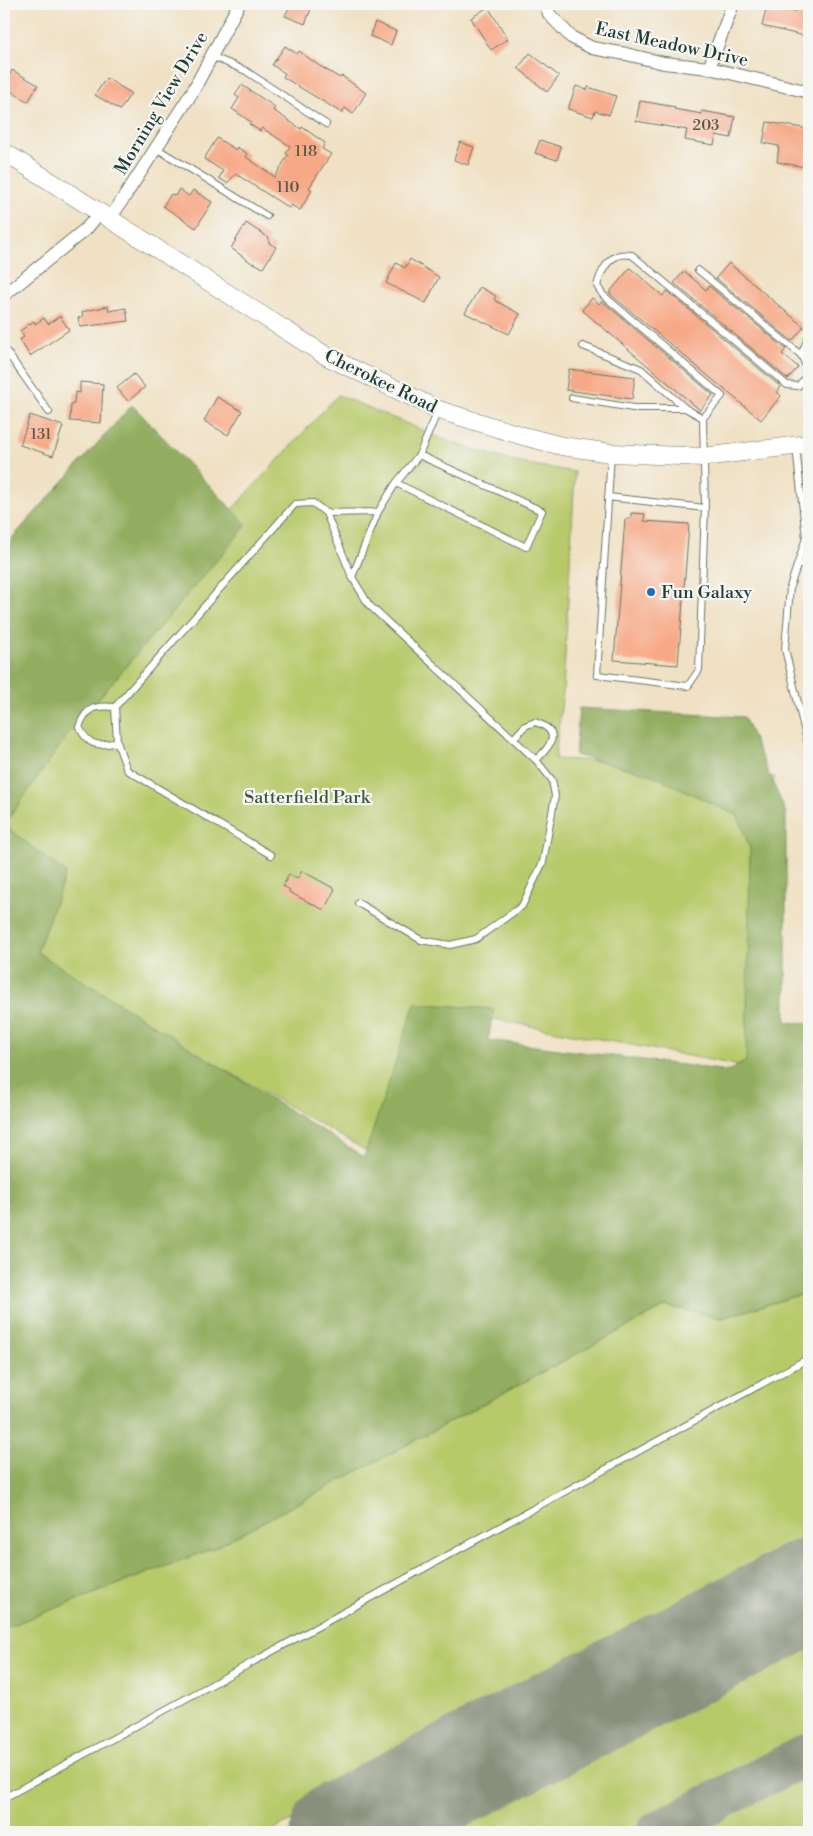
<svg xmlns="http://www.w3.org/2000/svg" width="813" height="1836" font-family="'Libre Bodoni',serif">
<rect width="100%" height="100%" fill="#f6f6f2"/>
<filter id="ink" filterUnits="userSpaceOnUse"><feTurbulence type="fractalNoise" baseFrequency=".02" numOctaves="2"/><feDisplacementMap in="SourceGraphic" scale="10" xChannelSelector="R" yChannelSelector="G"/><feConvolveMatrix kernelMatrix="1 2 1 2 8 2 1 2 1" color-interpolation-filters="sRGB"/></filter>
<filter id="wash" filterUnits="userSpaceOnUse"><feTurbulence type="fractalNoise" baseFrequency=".0096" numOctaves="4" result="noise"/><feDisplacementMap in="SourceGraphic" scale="20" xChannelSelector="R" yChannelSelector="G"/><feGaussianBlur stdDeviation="1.12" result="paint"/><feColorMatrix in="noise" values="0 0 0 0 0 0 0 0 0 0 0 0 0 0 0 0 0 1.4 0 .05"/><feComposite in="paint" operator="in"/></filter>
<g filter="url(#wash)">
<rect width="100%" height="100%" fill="#f0e1c4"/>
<!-- green -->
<path fill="#b8c96b" stroke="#6c8350" d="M338 395 453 443 515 462 575 472 563 691 555 759 731 768 774 777 757 1069 441 1009 398 1169 27 956 4 849V757Z
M809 1292V1555L270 1832H4V1628L216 1547 666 1306 722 1318Z
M809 1631V1740L625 1832H418Z
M809 1769V1832H686Z"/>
<!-- forest -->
<path fill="#92ad5f" stroke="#58754a" d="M132 405 247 525 69 733 4 825 66 873 37 952 364 1157 415 1003 494 1009 488 1040 728 1071 746 1061 750 849 738 816 650 774 575 755 579 708 744 717 786 813V1022L809 1023V1292L722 1318 666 1306 216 1547 4 1628V557L13 537Z"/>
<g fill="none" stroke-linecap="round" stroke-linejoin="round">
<!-- taxiway -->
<path stroke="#888f7c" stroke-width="41" d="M657 1832 809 1753"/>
<!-- runway -->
<path stroke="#888f7c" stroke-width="105" d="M343 1832 809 1591"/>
</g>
<g id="blocks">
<!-- building -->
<path fill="#f7a886" d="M291 4H313L305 24 285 16Z
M796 4 809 7V37L762 26 767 5 796 11Z
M488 7 508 39 491 50 471 18Z
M375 22 396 31 391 45 370 36Z
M285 46 297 54 299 51 318 65 340 78 342 76 366 93 353 114 345 108 342 113 283 77 285 73 272 65Z
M530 53 559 76 547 92 518 68Z
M12 70 38 85 28 102 4 87Z
M106 78 131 93 120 110 95 95Z
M242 85 275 107 273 110 301 129 302 127 325 143 322 149 331 154 309 188 312 190 300 210 291 205 289 208 236 174 227 183 219 178 223 171 204 159 217 138 236 150 237 147 248 154 246 157 275 177 288 155 286 153 290 146 262 128 260 131 249 124 251 122 232 109 239 98 235 95Z
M576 86 587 90 588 87 616 96 609 115 595 111 593 117 568 109Z
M640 101 675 107 674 109 702 114V111L735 117 731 138 716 135 714 145 685 140 687 130 636 121Z
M767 122 809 129V146L805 167 777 162 779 146 763 143Z
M540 140 561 147 557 160 535 153Z
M460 142 474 147 468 165 454 160Z
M179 189 189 196 193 190 212 202 196 228 163 206 171 194 175 196Z
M246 223 269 238V243L276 247 263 268 254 263 253 264 231 248Z
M410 259 439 277 426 303 386 283 396 263 405 268Z
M729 263 804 327 792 341 716 278Z
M630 268 663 296 667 291 781 387 777 392 781 396 761 420 609 293Z
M684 271 706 290 709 286 786 349 782 354 798 367 788 379 674 283Z
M480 287 496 296 494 300 520 314 509 334 465 313Z
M592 298 599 304 602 301 713 395 700 410 582 310Z
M108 306 109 311 126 308 128 321 80 327 78 318 83 317 82 312Z
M60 316 69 330 30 356 20 340 24 337 20 331 34 321 35 324 44 318 48 324Z
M569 369 635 377 632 399 566 390Z
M134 374 145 387 128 401 117 388Z
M80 382 103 384 101 423 70 421 71 404H74L75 392 80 393Z
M217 397 242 411 228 435 204 421Z
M30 415 63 426 53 456 20 445Z
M631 513 645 514 644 521 689 524 678 665 614 660 625 519H631Z
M302 871 335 889 324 910 289 892 290 890 283 886 289 874 297 879Z"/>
</g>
</g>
<g filter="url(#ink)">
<use href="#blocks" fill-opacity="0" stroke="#687666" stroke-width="1"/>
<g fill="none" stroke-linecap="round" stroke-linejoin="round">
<defs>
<path id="lane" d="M211 56 246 71 326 124
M156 148 267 216
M698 270 801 355C808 369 810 375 798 386L787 385 632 255C628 255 624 254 620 255 607 258 600 274 597 286L603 295 722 396 703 418
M583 346 641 369 685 408 703 418 705 508 699 670 688 686 597 675 611 454
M4 348 49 412
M801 355 809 336
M572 398 633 408H685
M796 447 806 538 790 587 785 649 809 749
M396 483 526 547 542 511 419 455
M608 497 705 508
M326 513 378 512
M797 566 809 562
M352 577 378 512 396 483 419 455 438 411
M115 707C95 705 86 707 79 727 89 746 97 747 117 742
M513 739 525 726 535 722C562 731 552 745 536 760
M271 855 127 770 117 742 115 707 295 504 313 503 326 513 352 577 369 605 536 760 552 780 555 796 543 862 522 906 476 939 450 945 421 940 358 903
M4 1798 809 1358"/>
<path id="street" d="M546 4 549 14 571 37 592 48 626 54 664 63 709 68 809 92
M709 68 733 4
M110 219 193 91 239 4
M4 295 87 228 100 212"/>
<path id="secondary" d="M4 152 328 357 439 410 523 436 562 446 611 453 703 457 809 444"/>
</defs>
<!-- lane casing -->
<use href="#lane" stroke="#687666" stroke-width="8"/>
<!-- street casing -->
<use href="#street" stroke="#687666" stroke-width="14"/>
<!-- secondary casing -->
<use href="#secondary" stroke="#687666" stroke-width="19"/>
<!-- lane -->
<use href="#lane" stroke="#fff" stroke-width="6"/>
<!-- street -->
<use href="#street" stroke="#fff" stroke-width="12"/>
<!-- secondary -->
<use href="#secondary" stroke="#fff" stroke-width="18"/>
</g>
</g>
<!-- markers -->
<circle fill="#1f6fb2" stroke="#f6f6f2" stroke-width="2" cx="651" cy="592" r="5"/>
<g text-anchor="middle" stroke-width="4.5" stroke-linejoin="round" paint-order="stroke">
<!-- number labels -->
<g font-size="15" fill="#555848">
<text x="706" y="130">203</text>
<text x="306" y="156">118</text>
<text x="288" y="192">110</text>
<text x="41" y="439">131</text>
</g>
<!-- street labels -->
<g font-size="18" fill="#1f3d34" stroke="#f6f6f2">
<text transform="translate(672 44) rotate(12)" y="6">East Meadow Drive</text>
<text transform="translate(161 103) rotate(-59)" y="6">Morning View Drive</text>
<text transform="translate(381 381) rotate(26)" y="6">Cherokee Road</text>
</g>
<!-- poi labels -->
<g font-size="18" fill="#1f3d34" stroke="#f6f6f2" text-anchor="start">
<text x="661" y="598">Fun Galaxy</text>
</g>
<!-- park labels -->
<g font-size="18" fill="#3e593f" stroke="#f6f6f2">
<text x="307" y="803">Satterfield Park</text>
</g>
</g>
<!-- margin -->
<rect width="813" height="1836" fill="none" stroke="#f6f6f2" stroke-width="20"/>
</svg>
